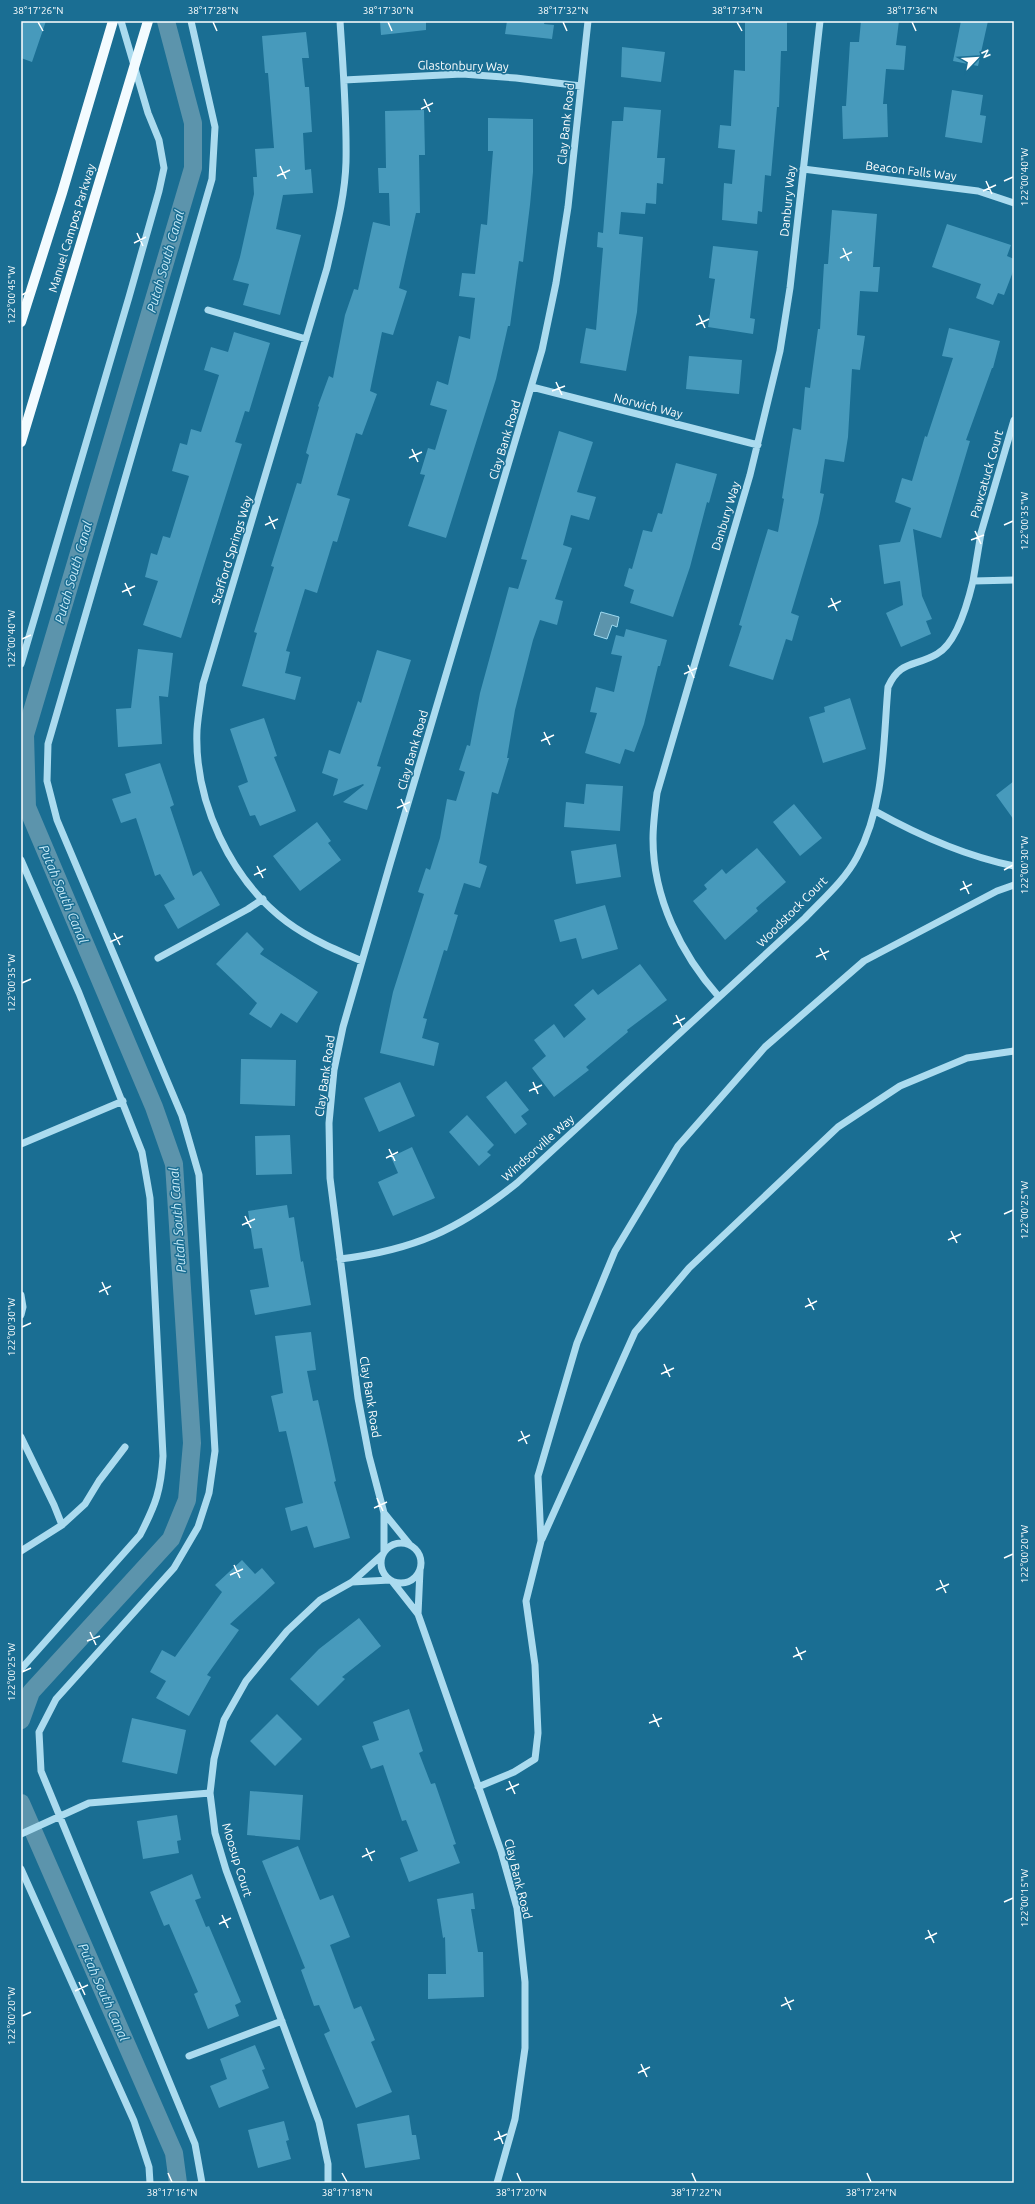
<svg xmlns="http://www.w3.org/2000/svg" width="1035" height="2204" font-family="Ubuntu,sans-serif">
<rect width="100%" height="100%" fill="#1a6e93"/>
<!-- water -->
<path fill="#5c94ac" stroke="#9edaf1" d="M601 612 619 617 617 627 612 625 607 639 594 635Z"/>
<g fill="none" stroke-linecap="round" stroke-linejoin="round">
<!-- canal -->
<path stroke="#5c94ac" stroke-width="18" d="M21 1720 31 1692 171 1539 187 1500 192 1443 174 1164 154 1107 27 807 25 735 193 168V123L166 21
M21 1803 174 2153 178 2183"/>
</g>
<!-- building -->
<path fill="#479abc" d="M21 21H46L32 62 21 58Z
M380 21H426V30L381 35Z
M507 21H545L544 24 554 25 552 39 505 34Z
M861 21H899L896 45 906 46 904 70 886 69 883 104H887L888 137 843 139 842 106H846L850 42H859Z
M961 21H988L978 66 953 61Z
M745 22H787V51H781L779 107H777L771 176 765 175 762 212 758 211 757 224 722 220 724 183 732 184 735 150 718 148 720 125 731 126 734 70 745 71Z
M306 32 309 58H302L305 87H309L312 132 303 133 305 170 311 169 313 193 283 195 276 229 301 235 280 315 243 305 249 284 233 280 240 257 254 194 253 177H257L255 149 274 148 268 73H265L262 36Z
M622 47 665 52 661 82 621 77Z
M952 90 983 95 980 115 986 116 982 143 945 137Z
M624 107 661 110 657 158H665L663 184 657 183 656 204 646 203 645 214 621 212 619 234 643 237 637 312 626 371 580 363 586 328 596 330 603 248 597 247 598 232 603 233 612 121H623Z
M424 110 425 155H419L420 213H416L399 288 407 291 393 335 382 332 370 391 377 394 362 435 356 433 337 495 350 499 337 542 333 541 317 593 305 589 286 651 290 652 285 673 301 677 295 700 242 686 257 633 254 632 274 567 271 566 297 483 301 484 309 455 306 453 319 407 318 406 329 376 333 378 345 315 354 289 358 290 373 222 390 226 389 193H379L378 168H386L385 111Z
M488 118 533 119V172L530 205 523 262 519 261 510 326H508L496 379 446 538 408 526 425 475 420 474 428 448 435 450 447 410 430 405 437 381 448 385 459 336 470 339 475 298 459 296 462 273 475 274 481 224 487 225 493 151H488Z
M832 210 877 214 873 267H880L878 292 860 291 857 335 865 336 860 370 852 369 848 437 844 462 825 459 820 493 824 494 818 523 791 613 799 616 792 641 786 639 773 680 729 666 742 626 739 625 768 529 778 532 784 499 782 498 793 428 801 430 805 387 810 388 818 329H820L824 264H828Z
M947 224 1011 245 1007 256 1014 259V269L1004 295 998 293 993 305 976 298 981 284 932 267Z
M713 246 758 251 750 318 755 319 753 334 708 327 715 279 709 278Z
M949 328 1000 341 993 368H992L966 440 970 441 941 538 913 529 922 596 932 619 926 621 931 634 901 647 886 613 903 605 900 581 884 584 879 545 900 542 911 508 895 502 902 478 912 481 925 436 927 437 953 358 942 356Z
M234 332 270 343 249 412 245 411 235 442 242 444 181 638 143 625 158 581 145 577 151 553 157 555 163 536 170 538 189 476 172 471 180 443 187 445 191 429 201 432 219 375 204 370 211 347 228 352Z
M689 356 742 360 739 394 686 389Z
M559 431 593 442 577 492 596 497 589 520 571 515 563 545 572 548 555 599 563 601 557 625 540 620 533 640 515 710 507 758H509L498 794 492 792 479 863 487 866 480 888 464 883 454 914 458 915 447 951 444 950 423 1018 427 1019 422 1038 439 1043 434 1066 380 1053 393 992 424 894 418 892 426 868 430 870 440 838 447 799 456 801 465 772 459 770 467 745 470 746 480 693 509 587 518 589 527 560 521 559Z
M676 463 717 474 709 503 707 502 690 567 673 617 630 603 634 590 624 586 629 568 632 569 643 530 652 532 658 513 662 514Z
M626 629 667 640 660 666H658L644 724 634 752 625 749 620 764 585 753 597 713 590 712 596 687 614 692 622 656 611 654 616 635 624 637Z
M138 649 173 653 168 697 159 696 162 744 118 747 116 709 131 708Z
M377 650 411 660 377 766 381 767 367 810 343 802 364 785 363 784 333 796 338 779 322 773 329 750 340 754 358 701 361 703Z
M850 698 866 749 823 763 809 717 825 712 824 707Z
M264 718 277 756 274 757 296 811 260 826 255 815 250 816 238 786 248 782 230 729Z
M160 763 174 805 170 807 193 876 201 871 220 905 178 929 164 905 175 899 160 874 155 876 136 818 121 823 112 799 131 793 125 774Z
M1014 781V820L996 795Z
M586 784 623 786 620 831 564 827 566 802 584 804Z
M794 804 822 838 800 856 773 822Z
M317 822 331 841 328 843 341 860 300 891 273 856Z
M616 844 621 877 576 884 571 851Z
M757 848 786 882 756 908 758 911 725 940 693 901 707 889 704 885 722 869 726 874Z
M605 905 618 949 582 959 576 938 560 942 554 920Z
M247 932 264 949 260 954 318 992 297 1023 281 1013 271 1028 249 1014 257 1003 216 964Z
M640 964 667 1000 627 1030 628 1032 586 1067 589 1070 554 1097 532 1068 546 1056 534 1040 554 1024 564 1038 586 1019 574 1005 593 989 598 995Z
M241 1059 296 1060 295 1106 240 1104Z
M506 1081 529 1110 521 1116 527 1124 515 1134 486 1097Z
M400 1082 415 1116 379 1132 364 1098Z
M467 1115 494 1145 487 1152 491 1155 479 1166 449 1132Z
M290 1135 292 1174 256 1175 255 1136Z
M412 1147 435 1198 393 1216 378 1182 398 1173 391 1157Z
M287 1205 289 1218 294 1217 301 1262 303 1261 311 1305 255 1315 250 1290 269 1287 262 1248 254 1249 248 1211Z
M311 1332 316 1370 307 1371 313 1401 318 1400 336 1481 334 1482 350 1538 314 1548 307 1526 291 1531 285 1508 303 1503 286 1431 279 1432 271 1396 283 1393 275 1336Z
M242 1560 255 1574 262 1568 275 1583 230 1624 239 1630 207 1675 211 1677 189 1716 156 1698 166 1681 150 1672 162 1650 175 1657 222 1592 215 1585Z
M359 1618 381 1646 342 1677 345 1679 318 1706 290 1679 319 1649Z
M409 1709 423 1751 419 1753 431 1784 435 1783 456 1844 453 1845 460 1863 409 1882 400 1858 418 1851 406 1820 402 1821 383 1765 371 1769 362 1746 379 1740 373 1722Z
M277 1714 302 1739 275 1766 250 1741Z
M132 1718 186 1730 177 1774 122 1762Z
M250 1791 303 1795 300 1840 247 1835Z
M177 1815 181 1840 177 1841 179 1853 143 1859 137 1821Z
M298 1846 320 1900 333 1895 350 1937 330 1945 354 2009 361 2006 375 2040 371 2042 392 2092 356 2108 324 2034 330 2031 319 2005 314 2006 301 1970 305 1968 262 1861Z
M192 1874 201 1898 195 1900 206 1927 209 1926 241 2002 235 2005 239 2016 208 2029 194 1994 198 1992 169 1924 164 1926 150 1892Z
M473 1893 475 1909H471L478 1952H483L484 1997 428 1999V1974H446L445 1937 443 1938 437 1899Z
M255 2045 265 2069 262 2070 269 2088 219 2108 210 2086 227 2079 220 2059Z
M409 2115 412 2135H416L420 2159 365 2168 357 2124Z
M284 2121 289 2140 286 2141 291 2159 258 2168 248 2130Z"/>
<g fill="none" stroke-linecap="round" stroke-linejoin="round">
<!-- minor -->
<path stroke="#abdbef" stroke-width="7" d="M191 21 215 127 212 179 48 744 47 781 57 820 182 1116 199 1175 215 1451 209 1493 198 1527 174 1568 56 1699 39 1732 41 1771 195 2144 202 2183
M340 21C343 68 347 115 346 162 345 198 335 233 327 268L203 684C201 699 198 715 197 730 194 801 230 879 287 922 310 939 336 950 362 961
M344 80 462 74 516 78 581 86
M803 169 978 191 1014 203
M208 310 306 339
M532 387 758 445
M973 581 981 533 1014 420
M21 664 129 297 159 191 164 168 159 140 148 113 121 21
M875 811C918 835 965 856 1014 866
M21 860 79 993 142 1152 150 1198 163 1456C161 1490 156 1504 140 1535L21 1669
M158 958 248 909 263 899
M719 997C681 954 653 898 653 839 653 824 655 809 657 793L750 475 780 351 790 288 820 21
M21 1144 123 1101
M340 1259C414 1250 458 1230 517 1183L805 918C823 899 845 880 857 857 885 805 883 744 888 687 900 660 915 667 937 654 957 643 968 602 973 581L1014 580
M21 1295 23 1307 21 1315
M21 1437 54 1505 62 1525
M384 1513 410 1545
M542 1539 635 1332 689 1268 838 1127 900 1086 967 1058 1014 1051
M381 1563a20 20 0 1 1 40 0a20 20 0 1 1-40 0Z
M21 1551 62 1525 85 1504 99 1481 125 1447
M384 1552V1513L369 1456 358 1398 330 1178 329 1123 334 1070 343 1027 390 864 542 350 556 283 568 207 588 21
M392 1581 418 1614 501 1851 517 1908 525 1982V2048L515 2119 497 2183
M352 1582 390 1580
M418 1614 420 1570
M478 1787 514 1772 535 1759 538 1733 535 1665 526 1601 541 1541 538 1476 577 1343 615 1251 678 1146 765 1047 864 961 997 891 1014 885
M21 1834 89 1803 210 1793
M21 1869 134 2121 149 2167 150 2183
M189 2056 282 2021
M328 2183V2164L319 2122 226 1870 215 1833 210 1793 214 1759 224 1720 246 1681 287 1631 320 1600 352 1582 383 1554"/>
<!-- major -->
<path stroke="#f3fbff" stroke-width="10" d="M21 322 62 193 113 21
M21 442 148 21"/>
</g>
<!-- ticks -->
<path fill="none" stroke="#fff" stroke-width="1.5" d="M38 22 43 31M213 22 217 31M388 22 392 31M563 22 567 31M737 22 742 31M912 22 916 31M424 99 430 112M421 109 433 103M280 166 286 179M277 176 290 170M986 181 992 194M1004 181 1013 177M983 191 996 185M137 233 143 246M134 243 146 237M843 248 849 261M840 258 852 252M22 295 31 290M699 315 705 328M696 325 709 319M556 382 562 395M552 391 565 386M412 449 418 462M409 458 422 452M269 516 275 529M265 525 278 519M1004 525 1013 521M975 531 981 544M971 540 984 535M125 583 131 596M122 592 135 586M831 598 837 611M828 607 841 601M22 639 31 635M688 665 694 678M684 674 697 668M544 732 550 745M541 741 554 735M401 799 407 812M397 808 410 802M257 866 263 878M1004 870 1013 865M254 875 266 869M963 881 969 894M960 890 972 884M114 933 120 945M110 942 123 936M820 948 826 960M816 957 829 951M22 983 31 979M676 1015 682 1027M673 1024 685 1018M533 1082 538 1094M529 1091 542 1085M389 1149 395 1161M386 1158 398 1152M1004 1214 1013 1210M245 1216 251 1228M242 1225 255 1219M951 1231 957 1243M948 1240 961 1234M102 1282 108 1295M99 1292 111 1286M808 1298 814 1310M805 1307 817 1301M22 1327 31 1323M664 1364 670 1377M661 1374 674 1368M521 1431 527 1444M518 1441 530 1435M377 1498 383 1511M374 1508 387 1502M1004 1558 1013 1554M234 1565 240 1578M230 1575 243 1569M940 1580 946 1593M936 1590 949 1584M90 1632 96 1645M87 1641 100 1636M796 1647 802 1660M793 1657 806 1651M22 1672 31 1668M653 1714 659 1727M649 1723 662 1718M509 1781 515 1794M506 1790 519 1784M366 1848 372 1861M362 1857 375 1851M1004 1902 1013 1898M222 1915 228 1928M219 1924 231 1918M928 1930 934 1943M925 1939 937 1933M79 1982 85 1995M75 1991 88 1985M785 1997 791 2010M781 2006 794 2000M22 2016 31 2012M641 2064 647 2077M638 2073 650 2067M498 2131 503 2144M494 2140 507 2134M168 2173 172 2182M342 2173 347 2182M517 2173 521 2182M692 2173 696 2182M867 2173 871 2182"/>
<g text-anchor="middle" stroke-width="3" stroke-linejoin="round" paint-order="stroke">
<!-- street labels -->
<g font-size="12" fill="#fff" stroke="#1a6e93">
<text transform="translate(463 66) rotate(1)" y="4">Glastonbury Way</text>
<text transform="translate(566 124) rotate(-84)" y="4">Clay Bank Road</text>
<text transform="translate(911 171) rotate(7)" y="4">Beacon Falls Way</text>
<text transform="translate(788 201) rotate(-84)" y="4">Danbury Way</text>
<text transform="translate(72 228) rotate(-73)" y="4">Manuel Campos Parkway</text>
<text transform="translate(648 406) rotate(14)" y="4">Norwich Way</text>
<text transform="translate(505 440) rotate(-73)" y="4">Clay Bank Road</text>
<text transform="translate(987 474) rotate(-74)" y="4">Pawcatuck Court</text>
<text transform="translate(726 516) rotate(-73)" y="4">Danbury Way</text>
<text transform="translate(232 550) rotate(-73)" y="4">Stafford Springs Way</text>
<text transform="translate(413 750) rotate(-74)" y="4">Clay Bank Road</text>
<text transform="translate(792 912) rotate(-45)" y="4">Woodstock Court</text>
<text transform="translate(325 1076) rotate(-82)" y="4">Clay Bank Road</text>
<text transform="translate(538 1148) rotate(-42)" y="4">Windsorville Way</text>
<text transform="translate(370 1397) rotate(81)" y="4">Clay Bank Road</text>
<text transform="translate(237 1860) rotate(73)" y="4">Moosup Court</text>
<text transform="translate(518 1879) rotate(76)" y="4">Clay Bank Road</text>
</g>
<!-- water labels -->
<g font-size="13" font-style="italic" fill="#c9ebf8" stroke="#1a6e93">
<text transform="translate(165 261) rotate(-74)" y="5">Putah South Canal</text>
<text transform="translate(73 572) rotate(-74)" y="5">Putah South Canal</text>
<text transform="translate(64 894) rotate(67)" y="5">Putah South Canal</text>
<text transform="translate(177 1220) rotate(-94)" y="5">Putah South Canal</text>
<text transform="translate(104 1992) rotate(66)" y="5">Putah South Canal</text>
</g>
</g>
<!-- border -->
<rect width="1035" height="2204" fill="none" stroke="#1a6e93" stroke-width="44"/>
<!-- north arrow -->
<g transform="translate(977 58) rotate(65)" stroke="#1a6e93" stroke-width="3" paint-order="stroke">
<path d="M0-3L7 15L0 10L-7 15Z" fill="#ffffff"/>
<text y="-6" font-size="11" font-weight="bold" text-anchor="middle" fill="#ffffff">N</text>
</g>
<rect x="22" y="22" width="991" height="2160" fill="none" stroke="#fff" stroke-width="1.5"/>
<g font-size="10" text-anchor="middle" fill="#fff">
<text x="38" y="14">38°17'26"N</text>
<text x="213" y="14">38°17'28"N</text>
<text x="388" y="14">38°17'30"N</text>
<text x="563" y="14">38°17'32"N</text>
<text x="737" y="14">38°17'34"N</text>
<text x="912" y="14">38°17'36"N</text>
<text transform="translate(1024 177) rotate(-90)" y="4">122°00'40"W</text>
<text transform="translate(11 295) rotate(-90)" y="4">122°00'45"W</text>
<text transform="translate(1024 521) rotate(-90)" y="4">122°00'35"W</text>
<text transform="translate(11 639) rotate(-90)" y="4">122°00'40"W</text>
<text transform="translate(1024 865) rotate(-90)" y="4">122°00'30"W</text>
<text transform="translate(11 983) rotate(-90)" y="4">122°00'35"W</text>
<text transform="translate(1024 1210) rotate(-90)" y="4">122°00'25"W</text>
<text transform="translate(11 1327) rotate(-90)" y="4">122°00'30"W</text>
<text transform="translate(1024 1554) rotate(-90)" y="4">122°00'20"W</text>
<text transform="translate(11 1672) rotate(-90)" y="4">122°00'25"W</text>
<text transform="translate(1024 1898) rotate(-90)" y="4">122°00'15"W</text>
<text transform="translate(11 2016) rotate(-90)" y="4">122°00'20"W</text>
<text x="172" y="2196">38°17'16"N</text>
<text x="347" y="2196">38°17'18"N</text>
<text x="521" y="2196">38°17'20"N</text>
<text x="696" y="2196">38°17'22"N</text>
<text x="871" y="2196">38°17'24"N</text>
</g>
</svg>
